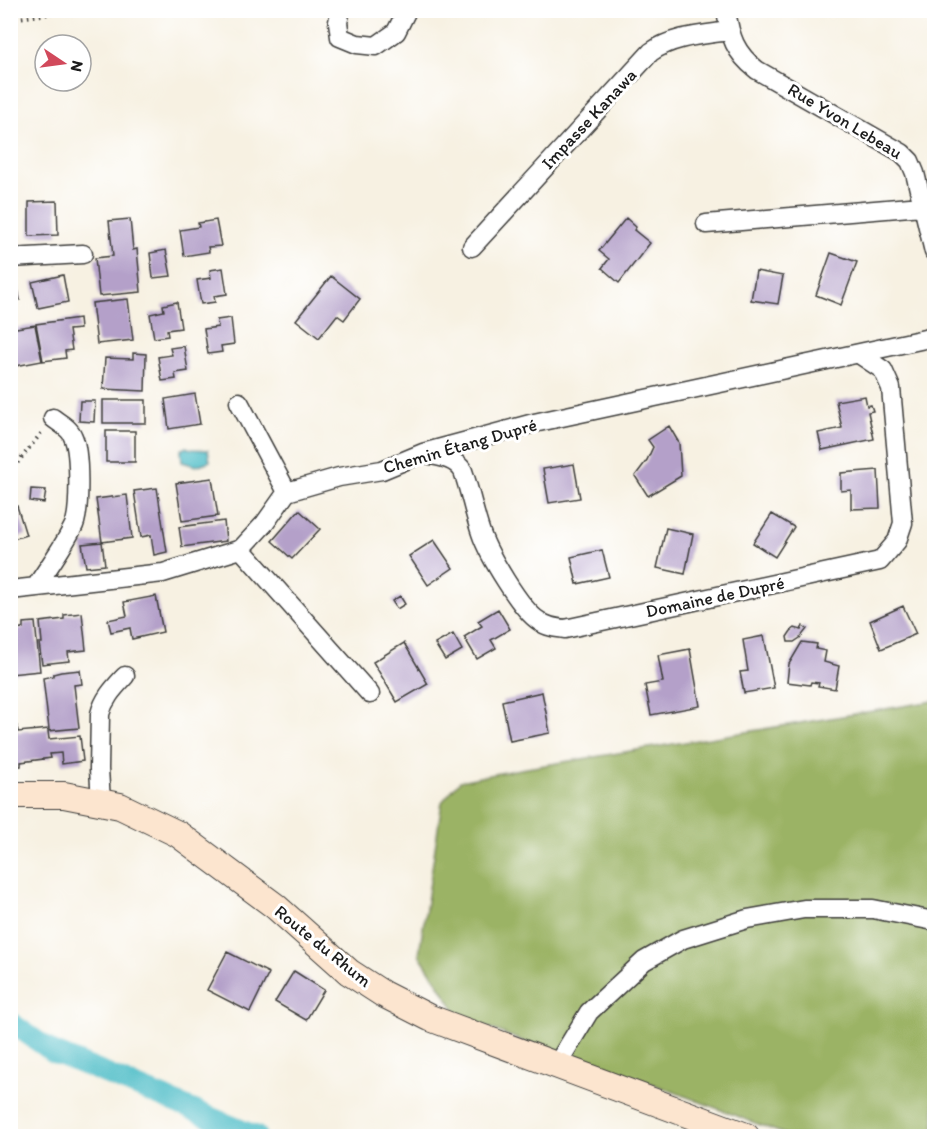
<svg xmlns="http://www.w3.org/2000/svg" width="945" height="1147" font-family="Itim,sans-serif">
<rect width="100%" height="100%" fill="#fff"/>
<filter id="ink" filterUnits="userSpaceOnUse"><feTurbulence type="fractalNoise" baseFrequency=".0167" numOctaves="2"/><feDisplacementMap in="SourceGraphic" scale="12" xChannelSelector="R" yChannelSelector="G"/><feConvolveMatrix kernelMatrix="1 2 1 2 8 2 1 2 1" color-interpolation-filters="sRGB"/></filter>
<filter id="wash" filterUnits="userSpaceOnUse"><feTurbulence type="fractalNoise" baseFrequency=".008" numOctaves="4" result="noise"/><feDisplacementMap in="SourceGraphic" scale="24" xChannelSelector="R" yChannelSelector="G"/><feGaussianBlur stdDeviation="1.35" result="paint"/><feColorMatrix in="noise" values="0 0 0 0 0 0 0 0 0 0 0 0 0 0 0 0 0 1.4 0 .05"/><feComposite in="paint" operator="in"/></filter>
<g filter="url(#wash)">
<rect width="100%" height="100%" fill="#f7f1e2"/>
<!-- forest -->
<path fill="#9bb365" stroke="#5c6840" stroke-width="1.5" d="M934 701V1136H789L648 1082 540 1048 459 1016 419 954 442 802 460 781 515 770Z"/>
<!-- water -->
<path fill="#4fbdc7" stroke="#366c72" stroke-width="1.5" d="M186 447 191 449 208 450 210 461 196 466 182 462 181 450Z"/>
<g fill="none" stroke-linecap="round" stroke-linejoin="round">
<!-- canal -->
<path stroke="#4fbdc7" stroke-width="21" d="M10 1022 53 1052 256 1136"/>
</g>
<g id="blocks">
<!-- building -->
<path fill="#b4a0c9" d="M57 201 58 235 29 236V202Z
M626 218 636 227 634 230 650 243 619 283 602 268 609 259 599 251Z
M130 219 133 250 137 249 141 292 99 296 95 258 113 256 109 221Z
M216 220 221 246 208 247 209 252 184 256 180 230 199 227 198 223Z
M166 250 171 276 153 278 150 253Z
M831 253 857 262 841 305 816 295Z
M223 268 227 294 214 296 215 302 201 304 197 280 211 278 210 270Z
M756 271 783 276 778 304 751 300Z
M63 275 68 302 38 308 32 282Z
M331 276 360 299 344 320 337 315 319 338 296 320Z
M16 279 20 300 10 302V280Z
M128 299 133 340 97 344 92 303Z
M177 302 181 328 167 330 168 336 154 338 150 314 164 311 163 305Z
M79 318 80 329 69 330 72 350 65 351 66 358 43 361 36 324Z
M231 318 234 344 221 346 222 352 208 354 204 329 218 327 217 320Z
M35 325 42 361 10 367V329Z
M184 346 188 371 175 373 176 379 162 381 158 357 172 355 170 348Z
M133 353 146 354 145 391 103 389 105 358 133 359Z
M195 394 200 424 169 429 165 399Z
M865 396 867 406 871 405 873 411 868 412 874 439 822 450 818 433 842 428 836 401Z
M103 400H146V423H103Z
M80 401H95L94 422 79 421Z
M669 426 679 443 681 476 648 496 635 476 647 460 653 447 648 440Z
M106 431H135V462H106Z
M574 464 580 498 549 503 543 469Z
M878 470 880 508 851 509V490L841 491V473Z
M212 478 218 516 182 521 176 483Z
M157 488 167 552 154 555 151 535 141 537 134 491Z
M31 489 46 490 44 503 30 501Z
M127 495 132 538 102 542 96 499Z
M17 506 26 535 10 540V508Z
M299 510 320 529 292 559 272 541Z
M772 514 794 527 775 557 753 543Z
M224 521 226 541 182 547 179 527Z
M666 528 693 534 685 574 657 568Z
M434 540 453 568 428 585 409 556Z
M102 542 105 565 86 567 82 544Z
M602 550 609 577 577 584 571 557Z
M156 596 163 632 132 639 130 628 111 632 108 620 127 616 124 602Z
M400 596 405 604 397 609 392 601Z
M903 606 916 634 881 649 870 621Z
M498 609 510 629 491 640 496 648 477 659 464 637 482 626 478 621Z
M82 613 86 650 68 652 69 661 42 664 39 643H42L40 622 64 619V615Z
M35 622 40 671 10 674V629L23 628V623Z
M803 626 807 629 800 638 794 642H788L787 637 791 631 795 628 801 630Z
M453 634 462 650 445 660 435 644Z
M764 636 774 688 744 693 740 672 748 671 743 640Z
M802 642 817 644 816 649 826 651 824 662 839 666 835 689 818 686 819 683 811 682 810 685 787 682 789 664Z
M404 643 428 684 397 702 373 662Z
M690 649 700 706 651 715 645 685 663 682 658 655Z
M80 670 82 684 74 685 79 728 48 731 49 739 80 736 83 761 62 764 61 753 50 754 51 758 21 762V766L10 767V726H17L18 732 49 729 43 678 53 676V674L61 672Z
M542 692 550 733 510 741 502 701Z
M227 952 269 973 250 1012 207 990Z
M294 971 324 990 306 1020 275 1002Z"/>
</g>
</g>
<g filter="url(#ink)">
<use href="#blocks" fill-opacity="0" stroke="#3d3c3a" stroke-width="1.5"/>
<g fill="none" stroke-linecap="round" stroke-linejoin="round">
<defs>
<path id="street" d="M341 10 338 22 340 37 357 44 376 46 396 32 407 10
M726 10C730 37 735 53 757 70L902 153 910 161 915 173 934 252
M706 224 922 206
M472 247 651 52C674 36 702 35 729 31
M10 258 83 254
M239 402 287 492
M426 454C440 457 455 458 463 471 470 491 474 513 481 533 488 554 521 610 539 621 547 627 556 628 565 629L880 561 897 541 903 523 891 388 883 370 859 354
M241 549 370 694
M37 585C49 566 64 546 74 525 80 511 80 451 73 437 70 428 60 424 53 418
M10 590 163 573 241 549 265 523 287 492 339 477 382 470 423 453 534 423 934 337
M101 802 99 769 100 714C104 698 114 688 125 676
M556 1066 589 1012 644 961 683 939 747 919 804 909H873L934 921"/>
<path id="secondary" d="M10 795H64L120 806 178 834 275 906 349 972 383 994 430 1018 746 1136"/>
</defs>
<!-- street casing -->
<use href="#street" stroke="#3d3c3a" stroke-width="21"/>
<!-- secondary casing -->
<use href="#secondary" stroke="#3d3c3a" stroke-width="28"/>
<!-- path -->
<path stroke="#3d3c3a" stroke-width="4" stroke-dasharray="1.5 4.5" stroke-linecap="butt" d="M10 19 82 10
M10 472 43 431"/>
<!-- street -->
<use href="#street" stroke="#fff" stroke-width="18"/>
<!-- secondary -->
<use href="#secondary" stroke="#fce5cf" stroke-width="26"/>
</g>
</g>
<g text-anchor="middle" stroke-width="6" stroke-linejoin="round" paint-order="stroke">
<!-- street labels -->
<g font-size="18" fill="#1c1c1c" stroke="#fff">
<text transform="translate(589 119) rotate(-47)" y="6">Impasse Kanawa</text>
<text transform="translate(845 121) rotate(31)" y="6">Rue Yvon Lebeau</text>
<text transform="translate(460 446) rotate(-16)" y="6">Chemin Étang Dupré</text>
<text transform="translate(715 597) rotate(-12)" y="6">Domaine de Dupré</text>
<text transform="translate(323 946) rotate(39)" y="6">Route du Rhum</text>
</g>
</g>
<!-- margin -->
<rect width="945" height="1147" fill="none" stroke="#fff" stroke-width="36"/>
<!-- north arrow -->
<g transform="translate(63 63) rotate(103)"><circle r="28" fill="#ffffff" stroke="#a4a4a4" stroke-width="1.5"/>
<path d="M0-4.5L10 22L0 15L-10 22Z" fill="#d1495b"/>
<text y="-9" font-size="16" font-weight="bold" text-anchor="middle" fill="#1c1c1c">N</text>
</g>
</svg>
